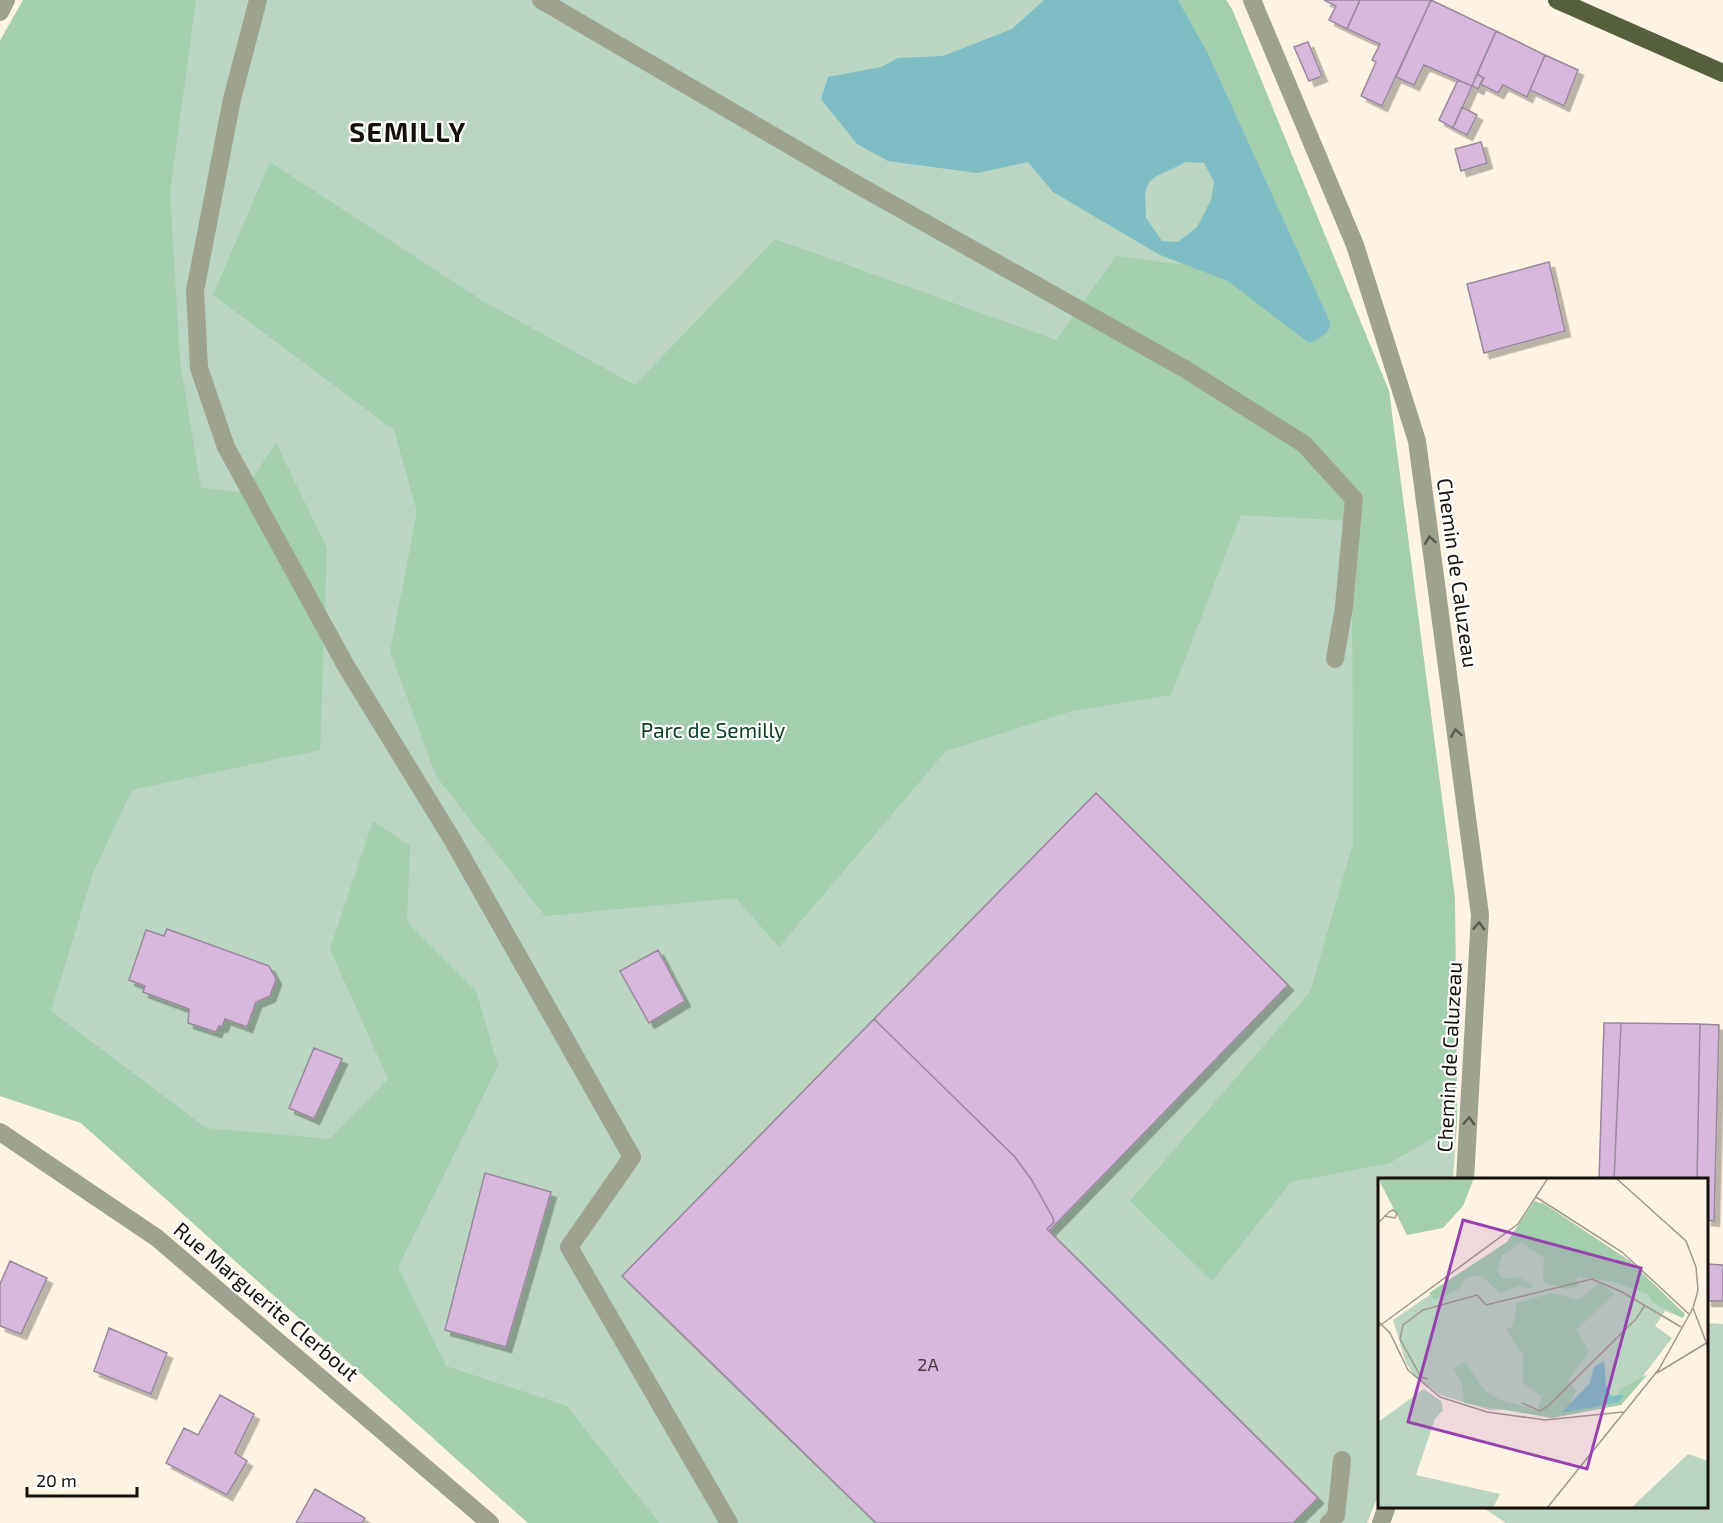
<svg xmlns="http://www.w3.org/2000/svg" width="1723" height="1523" font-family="'Exo 2',sans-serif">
<defs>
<filter id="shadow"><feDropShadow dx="5.5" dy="5.5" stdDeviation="0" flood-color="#0004"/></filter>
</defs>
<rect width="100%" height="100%" fill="#fff4e4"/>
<!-- green -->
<path fill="#bad5c1" d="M23 0H1226L1232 9 1389 391 1455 899 1457 1124 1453 1179 1380 1180V1491L1367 1523H528L81 1123 0 1096V41Z
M1707 1323 1723 1324V1523H1506L1482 1507 1706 1506Z"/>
<!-- forest -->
<path fill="#a3cfae" d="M23 0H196L170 192 180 361 201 488 243 492 276 443 327 548 320 750 132 790 93 873 51 1011 206 1128 330 1139 388 1079 330 949 373 821 410 846 407 922 476 991 498 1066 398 1267 446 1366 567 1406 659 1523H528L81 1123 0 1096V41Z
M1147 0H1226L1232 9 1389 391 1455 899 1457 1124 1390 1163 1291 1182 1212 1281 1130 1201 1310 992 1353 844 1352 521 1241 515 1171 695 1072 711 946 751 779 947 736 898 545 916 436 776 390 651 417 512 394 430 213 295 270 162 486 303 635 385 775 239 1056 340 1116 256 1286 278Z"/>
<!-- water -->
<path fill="#7fbdc5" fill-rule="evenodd" d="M1044 0H1178L1208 54 1330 322C1331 334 1319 338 1309 343L1228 281 1160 255 1053 192 1028 162 977 173 888 161 857 144 821 99 828 77 881 67 898 58 943 56 1012 29ZM1186 162 1204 163 1214 182 1211 200 1197 227 1178 242 1162 241 1146 218 1145 192 1149 182 1155 177Z"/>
<!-- building -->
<path fill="#d8b7dd" stroke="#98899b" stroke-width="1.5" filter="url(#shadow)" d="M1324 0H1360L1347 29 1329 20 1336 6Z
M1360 0H1431L1382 106 1361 96 1376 62 1372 60 1380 44 1347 29Z
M1431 0 1496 31 1472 86 1424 65 1414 85 1396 77Z
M1496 31 1545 55 1527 97 1503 85 1498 93 1480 84 1484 78 1477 74Z
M1308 42 1322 76 1309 81 1294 47Z
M1545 55 1578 70 1564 106 1530 90Z
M1477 74 1484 78 1478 89 1472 86Z
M1458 80 1472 86 1453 128 1439 120Z
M1462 107 1477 115 1467 135 1453 128Z
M1481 142 1487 163 1461 171 1455 149Z
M1549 262 1565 331 1484 353 1467 284Z
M1096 793 1288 985 1049 1231 1047 1229 1054 1222 1053 1218 1031 1179 1015 1157 874 1019Z
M167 929 269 966 276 979 270 996 256 1002 247 1027 225 1019 222 1027 219 1026 216 1032 188 1023 189 1009 143 992 145 986 129 980 146 930 164 936Z
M658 950 685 1001 649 1023 620 971Z
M874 1019 1015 1157 1031 1179 1053 1218 1054 1222 1047 1229 1049 1231 1318 1498 1293 1523H876L622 1276Z
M1604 1023H1621L1614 1180H1599Z
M1621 1023 1700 1024 1697 1180H1614Z
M1700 1024 1719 1025 1714 1221 1706 1220V1180H1697Z
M314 1048 342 1059 314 1119 289 1108Z
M485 1173 551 1192 506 1347 445 1330Z
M10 1261 47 1278 21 1334 0 1326V1284Z
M1706 1264 1723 1265V1301H1706Z
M109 1328 167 1353 151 1394 94 1371Z
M220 1395 254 1414 235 1453 247 1461 227 1495 166 1463 184 1428 198 1435Z
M315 1489 365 1518 362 1523H296Z"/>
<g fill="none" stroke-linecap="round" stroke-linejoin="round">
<!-- minor -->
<path stroke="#9da38f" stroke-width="18" d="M258 0 232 99 195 291 199 368 226 447 346 666 452 839 632 1157 569 1247 729 1523
M541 0 849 180 1185 369 1304 444 1354 499 1344 607 1335 659
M1252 0 1355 245 1417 441 1480 915 1465 1180
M0 12 6 0
M0 1132 157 1238 490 1523
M1329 1523 1336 1516 1342 1460
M1381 1523 1387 1506"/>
<!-- major -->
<path stroke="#555f3b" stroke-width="18" d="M1557 0 1723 73"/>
</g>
<!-- one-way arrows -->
<defs><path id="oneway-chevron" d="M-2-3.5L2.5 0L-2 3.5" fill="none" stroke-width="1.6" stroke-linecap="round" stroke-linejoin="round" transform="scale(1.5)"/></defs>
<g stroke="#595a4c">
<use href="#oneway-chevron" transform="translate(1430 540) rotate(-98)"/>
<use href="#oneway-chevron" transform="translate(1456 733) rotate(-98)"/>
<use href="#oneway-chevron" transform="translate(1479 926) rotate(-87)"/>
<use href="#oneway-chevron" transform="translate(1469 1121) rotate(-87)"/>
</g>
<g text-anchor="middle" stroke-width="4.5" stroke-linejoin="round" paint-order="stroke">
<!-- number labels -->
<g font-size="18" fill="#463a3f">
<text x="928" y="1371">2A</text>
</g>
<!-- street labels -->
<g font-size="21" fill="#15110a" stroke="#fff">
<text transform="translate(1457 573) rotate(82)" y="7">Chemin de Caluzeau</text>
<text transform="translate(1450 1057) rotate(-87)" y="7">Chemin de Caluzeau</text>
<text transform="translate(266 1302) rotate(40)" y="7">Rue Marguerite Clerbout</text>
</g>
<!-- park labels -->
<g font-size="21" fill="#0c4022" stroke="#fff">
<text x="713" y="738">Parc de Semilly</text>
</g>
<!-- district labels -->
<g font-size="27" font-weight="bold" letter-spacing="1.5" fill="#15110a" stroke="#fff">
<text x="408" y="142">SEMILLY</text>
</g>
</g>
<!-- overview -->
<g transform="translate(1378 1178)">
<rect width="330" height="330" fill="#fff4e4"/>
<path d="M157 22 305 140 287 133 277 148 294 160 243 227 112 232 62 217 38 199 28 185 15 142 129 64ZM46 211 63 223 65 232 57 241 38 297 122 316 115 330H0V244ZM310 276 330 283V330H253Z" fill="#bad5c1"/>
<path d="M0 0H96L85 28 65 50 29 57ZM156 24 165 25 252 83 307 136 305 140 274 124 270 116 235 104 200 98 198 103 202 108 188 111 165 104 166 80 143 64 124 78 119 93 125 101 141 99 155 108 151 111 142 108 122 115 102 97 89 99 80 112 56 122 51 115 129 64ZM222 105 236 116 198 152 211 173 190 203 198 212 190 231 236 222 243 211 270 196 243 227 174 240 86 225 84 204 75 191 87 184 106 212 122 222 159 232 164 219 145 205V177L128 151 135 148 139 125 174 115 200 122Z" fill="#a3cfae"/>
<path d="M226 183 228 207 233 218 246 217 241 224 183 235 212 205 216 189Z" fill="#7fbdc5"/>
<path fill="none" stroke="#a1998d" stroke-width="1.5" d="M158 19 244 74 312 137M0 45 11 34 15 32 19 35 17 40 6 38M315 130 330 169M0 143 12 155 30 192 62 219 109 234 167 242 245 234M0 149 140 46 170 0M279 195 330 164M50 201 43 199 22 161 25 147 45 132 99 117 108 127 214 101 244 114 303 149M144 225 162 233 170 228 258 141 267 127M169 330 281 191 315 130 320 112 318 89 308 63 238 0"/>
<path fill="#9742b0" fill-opacity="0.15" stroke="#9742b0" stroke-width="3" d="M85 42 263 90 209 291 30 244Z"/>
<rect width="330" height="330" fill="none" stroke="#15110a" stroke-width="3"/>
</g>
<!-- scale -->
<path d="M27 1487v9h110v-9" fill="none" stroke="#15110a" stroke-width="3"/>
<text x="36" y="1487" font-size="18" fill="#15110a" stroke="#ffffff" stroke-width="4.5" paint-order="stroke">20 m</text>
</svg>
